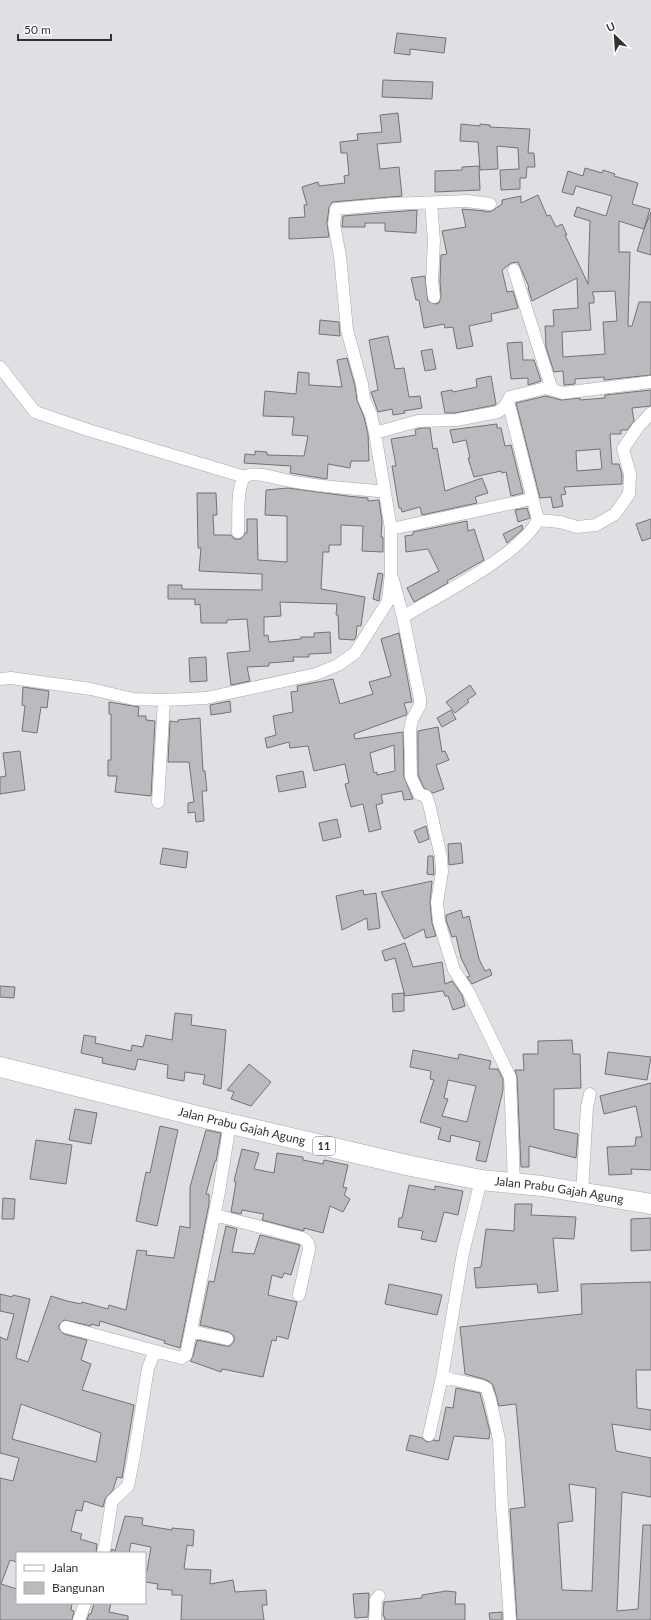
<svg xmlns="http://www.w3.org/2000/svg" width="651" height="1620" font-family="Lato,sans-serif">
<rect width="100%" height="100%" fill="#e0dfe3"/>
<!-- building -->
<path fill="#bbbbbf" stroke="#727376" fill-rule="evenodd" d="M397 33 446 38 444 53 410 49V55L394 53Z
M383 80 433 82 432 99 382 97Z
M398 113 401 142 377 144 380 169 399 167 402 196 332 202 329 208 327 223 329 237 289 239V218L305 217 304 205H307L302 187 318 182 319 186 345 183 344 176 349 175 347 153H341L340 142 358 140 357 134 382 132 380 115Z
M461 124 480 126V124L490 125V127L530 129 528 153H534L535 167H527L526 178H520V189L501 190 500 170 519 169 518 148 497 146 498 169 480 170 478 142 460 141Z
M479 166 480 190 435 192V171L462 170V167Z
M585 168 602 173 603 170 615 174 614 176 638 183 632 204 650 209 644 229 651 212V255L637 251 644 229 619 221V252H630L628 326H632L639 302H651V375L604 380V377L575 379V384L564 385 563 371 554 372 546 347 545 326H554L553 310 578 308 577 278 532 301 528 288 529 287 518 262 511 263 502 270 507 292 513 291 518 308 491 314 492 321 469 326 473 346 457 349 453 327 445 328 444 324 424 328 419 300H416L411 278 425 276 428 301 435 304 439 303 441 296 440 281 441 255 447 254 442 231 466 227 462 209 485 211V212L492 211 502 204V200L521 196V203L538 195 547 216 550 215 556 227 562 224 567 235H565L588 284 590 221 574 216 577 207 606 216 612 196 576 186 573 195 562 192 568 171 583 176ZM615 291 617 321 603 322 605 354 563 357 562 332 591 330 589 303H594V297L592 292Z
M417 210 416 233 385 231V223H365V227H342L343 216Z
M320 320 339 322 340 336 319 334Z
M388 336 395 369 404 368 409 397 420 396 422 408 404 411 405 413 393 415 392 409 378 412 371 392 378 390 369 340Z
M522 342 523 360H534L541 381 528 385V378L511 379 507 343Z
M432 349 436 369 425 371 421 351Z
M347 358 355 386 357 400 364 417 368 434 369 461H351L350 468 328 464 327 479 290 473 291 466 244 463 245 454 255 455V451L267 452V455L304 456 308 436 292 435 294 417 263 416 265 391 296 394 298 372 309 373V385L342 387 337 360Z
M491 376 496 404 495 405 455 413H445L441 392 452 390 453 392 477 387 476 379Z
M651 390V406L632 408 634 421 627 430H621V434H610L612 464H619L622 475V484L564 487 566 494 561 495 563 506 553 508 551 497 540 498 516 403 546 396 561 400 580 398V400L605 398V395ZM600 449 602 469 577 471 576 451Z
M497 424V428H501L505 446 511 445 523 493 511 496 506 472 502 473 501 471 474 477 468 458H470L466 440 453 443 450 430Z
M421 428H430L433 449 437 448 445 491 482 478 488 493 475 497 477 503 422 515 420 507 402 512 401 508H399L392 466H396L391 439 416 435 415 430Z
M288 488 347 496 368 498V501L379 500 382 521 381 537H383V552L362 551 363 526 341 525V545H329V552H323L321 589 365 597 361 626H357L356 637 354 640 339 639 338 615H336L337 604 280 602 281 616 264 617V636L268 635 269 642 301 639V637H314V633L330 632 331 653 309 654V657H293L294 661 269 663V666L247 667 250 681 231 685 227 653 250 651 247 619 227 620V623H201L200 604 195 605V599H168V585H182V589L262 590V574L199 571 201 548H198L197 493H216L217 515H213L214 535H231L234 539H241L245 533H247V519H257L258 560 287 562V516L265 515 266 490Z
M527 508 530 518 518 522 515 510Z
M651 519V538L642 541 636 524Z
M467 521 468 531 474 529 484 560 447 581 448 583 414 602 407 588 439 571 428 549 406 552 405 536 413 535V532Z
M522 525 523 529 507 543 503 534Z
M378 573 383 574 379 601 373 599Z
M399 633 412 702 404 703 407 713 406 715 354 734 355 739 403 732 404 777 413 799 404 800 402 791 381 795 383 803 376 805 381 829 369 832 363 804 351 807 345 784 349 783 345 764 314 771 308 746 290 748 289 742 267 748 265 738 276 735 273 716 293 712 291 692 298 691 297 686 333 679 340 704 373 694 369 682 391 676 381 639ZM394 745 395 771 377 775V772L374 773 370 753Z
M206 657 207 681 190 682 189 658Z
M470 685 476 694 467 700 469 702 455 713 446 702Z
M23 687 49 691 47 708 41 707 37 733 22 731 25 706 22 705Z
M230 701 231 712 211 715 210 705Z
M109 702 139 707 138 716H146V720L155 721 151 796 115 792 117 776H108V760H111V714H109Z
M451 710 456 719 442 727 437 718Z
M200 718 203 771H205L207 791H202L204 821 196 822 195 812 188 813V803L194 802 189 762H168L170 721 178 722V720Z
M438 727 442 752 445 751 449 760 436 765 444 789 433 793 424 788 418 775V731Z
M20 751 25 790 0 794V777L6 776 3 753Z
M303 771 306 787 279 792 276 776Z
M337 819 341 837 323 841 319 823Z
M426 826 429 839 419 843 414 831Z
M461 843 463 863 449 865 448 844Z
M163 848 188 852 186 868 160 864Z
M428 856H433L434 875 427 874Z
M432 881 430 903 432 923 436 936 426 938 424 929 404 939 381 892Z
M363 890 364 895 376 893 380 928 368 930 367 918 342 930 336 896Z
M461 910 463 918 469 916 479 959 485 971 490 969 492 975 472 984 467 977 470 976 461 958 456 936 452 937 446 920V915Z
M405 943 413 967 442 962 445 984 452 981 462 995 465 1006 453 1010 448 996H445L443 991 405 996 395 958 385 961 382 951Z
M0 986 15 987 14 998 0 997Z
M404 993V1011L393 1012 392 994Z
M175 1013 192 1015 191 1025 226 1030 221 1089 203 1084 205 1075 185 1072 184 1081 167 1078 168 1065 138 1059 135 1070 102 1063 103 1058 81 1053 84 1035 96 1037 95 1043 131 1051 132 1045 143 1047 146 1035 172 1040Z
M572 1040 573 1054H580L581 1088 554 1089V1129L578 1134 576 1158 529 1146V1167H521L517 1077 515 1070H524L523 1054H538V1041Z
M413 1050 458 1059 459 1054 491 1061 489 1069H498L503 1079V1090L486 1162 476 1160 480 1142 451 1135 450 1142 438 1139 441 1128 420 1122 434 1080 430 1079 431 1071 410 1067ZM448 1080 476 1086 467 1122 442 1116 448 1099 444 1098Z
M608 1052 651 1057 647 1080 605 1074Z
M249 1064 271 1082 251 1106 231 1099 234 1092 227 1090Z
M651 1083V1170L631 1169 632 1174 609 1175 607 1147 635 1146 636 1137H642L636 1106 604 1114 600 1096Z
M75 1109 97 1113 91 1144 69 1140Z
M160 1126 178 1130 157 1226 136 1221 146 1172 150 1173Z
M206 1130 221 1133 216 1161H215L206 1194H209V1204L180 1348 164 1343 165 1341 100 1321 99 1326 91 1324V1326L64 1320 59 1325V1329L64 1334 87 1340 81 1360 91 1364 82 1390 134 1405 122 1478 117 1477 113 1490 105 1499 103 1507 84 1501 82 1511 76 1510 71 1531 82 1534 80 1539 97 1544 96 1553H17V1562L10 1560 1 1584 17 1589V1603H72L71 1610 74 1611 72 1620H0V1478L13 1481 19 1458 0 1453V1337L7 1340 14 1314 0 1311V1294L12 1297 13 1295 30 1299 16 1358 28 1362 51 1296 67 1301 81 1304 82 1302 108 1309 109 1305 126 1310 137 1250 147 1251 146 1255 174 1258 180 1226 190 1228V1187ZM21 1404 101 1433 96 1462 12 1439Z
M36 1140 72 1145 66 1184 30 1179Z
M242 1149 259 1153 254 1169 274 1173 277 1153 303 1157V1160L323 1164 324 1160 348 1165 343 1187 347 1188 344 1195 350 1199 343 1212 330 1206 323 1233 304 1228V1231L262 1220 264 1214 242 1210 241 1214 231 1212 236 1182 234 1181Z
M409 1185 435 1190V1186L463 1191 458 1215 444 1212 436 1242 421 1239 423 1231 398 1227 399 1218H402Z
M3 1198 15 1199 14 1219H2Z
M515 1204H532L531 1215 576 1217 574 1239 553 1238 558 1291 538 1293 537 1284 476 1288 474 1268 481 1267 486 1229 514 1231Z
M651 1218V1250L631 1251V1219Z
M226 1226 237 1229 232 1252 254 1254 260 1235 300 1245 291 1275 284 1273 282 1278 272 1275 268 1295 297 1302 288 1339 277 1336 276 1341 272 1340 263 1377 222 1369 221 1372 190 1361 193 1356 197 1340 226 1346H230L234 1341V1336L229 1332 200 1325 209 1281 214 1282Z
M651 1282V1370H636L637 1408 651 1410V1430L612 1424 616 1451 651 1458V1497L622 1492 617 1611 638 1609 643 1525H651V1620H517L510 1509 525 1507 516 1404 499 1406 493 1385 490 1382 484 1379 465 1374 460 1327 582 1314 581 1284ZM569 1484 596 1488 592 1591 562 1590 558 1523 573 1521Z
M389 1284 442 1295 437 1315 385 1304Z
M456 1388 480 1393 490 1432 489 1439 454 1436 448 1460 406 1450 410 1435 422 1438 427 1442 434 1440 439 1441 446 1407 453 1408Z
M125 1516 143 1518 142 1525 172 1530V1528L194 1530 193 1546 187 1545 184 1569 211 1570 210 1584 233 1580 235 1592 266 1590 267 1605H262L264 1620H181L182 1595H172V1590L157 1589 158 1584 145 1582V1571H147L151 1547 131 1543 129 1553H111L112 1549 115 1551Z
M446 1591 456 1592 455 1604H465V1620H385L384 1616H383L384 1602 422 1598V1595Z
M369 1593 368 1617 355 1618 353 1594Z
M94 1603H111L109 1612 128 1616V1620H87L89 1614H91Z
M502 1612V1620H490L489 1613Z"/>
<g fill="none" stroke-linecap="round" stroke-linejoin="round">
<defs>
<path id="minor" d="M431 203 434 241 432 281 434 297
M514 270 552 390
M0 367 35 412 88 430 245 477
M375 433 371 415 364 399 362 384 347 330 340 256 334 224 336 209 390 204 467 201 490 204
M538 520 560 522 577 527 596 525 615 514 629 494 630 474 623 449 638 427 651 413
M391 529 532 499
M238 532C239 518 236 489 244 478 250 470 276 478 285 480 317 487 352 488 385 492
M393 580 403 617 420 699V705L412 720 410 730 411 777 419 794 426 796 429 804 441 857 442 872 437 902 439 922 454 970 469 993 510 1077 514 1184
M403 617C439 595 519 556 538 520L508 401 510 397 546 388 563 393 651 382
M0 679 11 678 91 689 133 699 164 700 206 698 316 674 338 665 355 653 388 601 391 573V529L375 433 418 421 456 420 498 412 504 407 508 401
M158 802 164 700
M481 1180 463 1253 442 1377 482 1386 486 1388 490 1399 499 1439 502 1508 510 1620
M582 1192 587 1107 590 1094
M215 1215 302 1238C307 1241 309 1243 309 1249L299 1295
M66 1327 155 1351
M191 1331 227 1339
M429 1435 442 1377
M103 1553 105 1545 112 1501 128 1486 134 1456 148 1368 155 1351 181 1358 186 1355 219 1192 230 1123
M79 1620 85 1603
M375 1620 376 1600 379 1596"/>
<g id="trunk">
<path id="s1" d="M0 1067 197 1116 411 1166 481 1180 542 1186 651 1204"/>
</g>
</defs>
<!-- minor casing -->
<use href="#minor" stroke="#a9a7ab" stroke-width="13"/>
<!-- trunk casing -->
<use href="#trunk" stroke="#a9a7ab" stroke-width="21"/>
<!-- minor -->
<use href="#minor" stroke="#fff" stroke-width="12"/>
<!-- trunk -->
<use href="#trunk" stroke="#fff" stroke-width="20"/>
</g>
<g text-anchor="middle" stroke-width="3" stroke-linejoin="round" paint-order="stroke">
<!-- shield labels -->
<rect fill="#fff" stroke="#707070" stroke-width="1" x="313" y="1137" width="22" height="18" rx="3"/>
<g font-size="11" font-weight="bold" fill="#323233">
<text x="324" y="1150">11</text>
</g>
<!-- street labels -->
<g font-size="12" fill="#323233" stroke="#fff">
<text dy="4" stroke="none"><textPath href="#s1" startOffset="249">Jalan Prabu Gajah Agung</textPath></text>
<text dy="4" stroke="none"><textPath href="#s1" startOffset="573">Jalan Prabu Gajah Agung</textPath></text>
</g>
</g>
<!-- legend -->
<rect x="16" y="1552" width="130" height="52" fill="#ffffff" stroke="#adadad"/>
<rect x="24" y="1565" width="20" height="6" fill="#ffffff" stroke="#adadad"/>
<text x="52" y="1572" font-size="12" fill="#323233">Jalan</text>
<rect x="24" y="1582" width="20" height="12" fill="#bbbbbf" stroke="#adadad"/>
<text x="52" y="1592" font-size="12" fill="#323233">Bangunan</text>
<!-- north arrow -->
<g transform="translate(615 36) rotate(335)" stroke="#ffffff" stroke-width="3" paint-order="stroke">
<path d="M0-3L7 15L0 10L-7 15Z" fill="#323233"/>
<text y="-6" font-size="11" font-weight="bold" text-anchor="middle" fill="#323233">U</text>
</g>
<!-- scale -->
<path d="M18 34v6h93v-6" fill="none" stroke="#323233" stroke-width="2"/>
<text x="24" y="34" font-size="12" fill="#323233" stroke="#ffffff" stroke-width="3" paint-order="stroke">50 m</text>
</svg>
